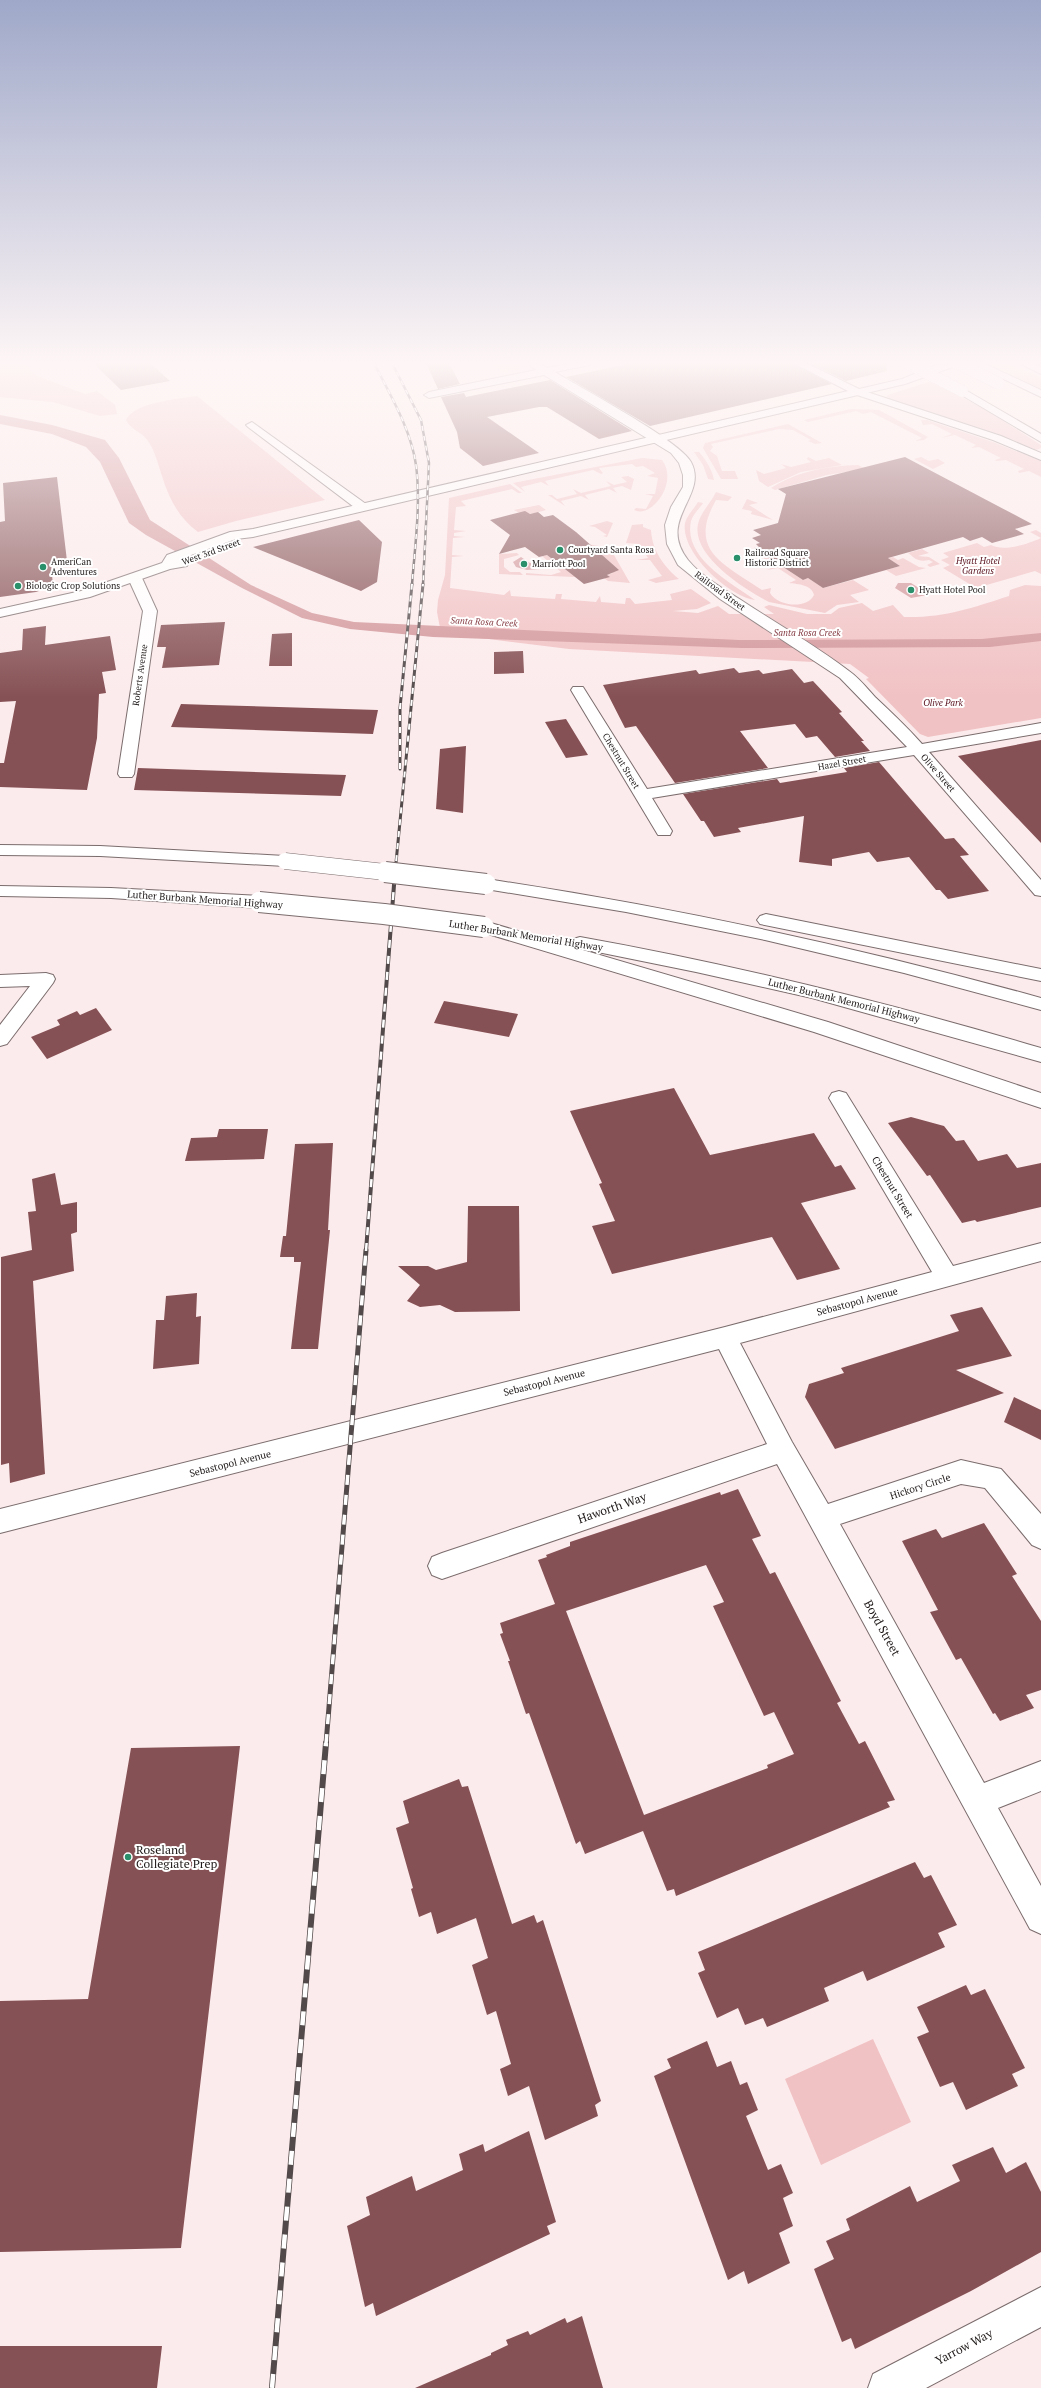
<svg xmlns="http://www.w3.org/2000/svg" width="1041" height="2388" font-family="'PT Serif',serif">
<rect width="100%" height="100%" fill="#fcebec"/>
<!-- green -->
<path fill="#f1c2c4" d="M0 363H26L35 375 85 394 97 391 115 405 117 414 100 416 53 402 0 397Z
M488 363H516L524 368 503 372Z
M996 363 1009 364 1041 377V389L990 365Z
M931 381 986 410 1041 445V448L1036 450 998 434 886 398 888 395Z
M197 396 325 500 236 521 198 532C179 518 169 499 162 476 158 464 155 451 148 441 142 432 131 430 126 420 135 402 178 399 197 396Z
M851 409 879 410 928 437 924 440 915 441 922 438 871 412 863 414 856 411 808 422 804 420Z
M921 420H927L993 442 1041 461V477L1029 471 1019 473 1018 471 1024 469 1006 460 996 461 995 460 1001 458 979 447 971 448 976 445 955 435 941 438 952 434 932 424 923 425Z
M788 424 822 443 815 444 808 441 811 440 793 430 779 429 711 444 713 447 710 451 717 456 722 471H735L738 479H721L703 448 705 443Z
M694 452H699C706 460 712 469 714 480L708 479 703 465Z
M808 457 816 461 829 458 842 465 801 472 768 487 759 481 756 470 764 474 786 468 781 464 791 467 811 462 807 459Z
M921 457 929 461 938 459 945 463 933 469 914 459Z
M642 458 662 460C679 482 652 519 634 510L636 508 646 509 653 496 645 494H655L658 478 647 476 655 473 643 466 636 467 632 464 599 468 603 473 601 474 593 470 545 481 549 486 541 482 521 487 525 492 513 483Z
M858 465 866 469 827 475 775 490 771 488C797 471 828 466 858 465Z
M628 476 634 479 631 490 622 486 613 488 617 493 609 489 585 495 589 500 581 496 561 501 565 506 548 495H552L557 499 577 494 573 489 581 493 611 486 606 481 614 485 627 482 621 477Z
M510 484 522 493H518L512 489 461 501 466 506 456 507 454 530 466 531 454 533V536L465 537 453 538 452 555 464 556 452 557 450 588 504 595 510 590 511 596 555 599 556 594H562L561 599 596 602 600 596 601 602 625 604 626 598H630L635 604 672 600 670 594 691 589 711 603 697 609 673 611 698 613 718 606 729 614H774L764 607 769 605 807 614H831L839 608 862 603 873 611 893 605 904 617C944 618 972 608 1009 596L1010 590 1025 585 1041 586V718L928 737 920 734 866 679 869 678 850 664 569 649 441 633 437 612 438 600 445 575 449 498Z
M716 492 732 497 728 501 716 500C687 551 724 564 762 590L771 588 770 593C777 606 807 610 814 595 812 585 798 584 789 583L796 580 778 568 767 570 775 566 755 552 759 551 803 580 808 578 823 588 853 580 869 590 850 595 859 602 837 605 825 613 769 602C746 590 691 556 698 524 700 513 711 503 716 492Z
M747 499 758 503 749 505 773 520 751 514 752 511 742 509Z
M698 502 703 503C700 508 693 514 691 521 683 558 730 582 755 600 730 597 680 553 685 523 687 515 694 509 698 502Z
M539 505 546 510C537 513 524 517 514 510Z
M607 521 613 523 607 537 603 536 607 535 595 527 589 526Z
M643 524V527L651 530C652 550 664 567 679 579L656 583 648 580 662 576 650 560H636L648 558 639 544 626 543 632 525Z
M1036 530 1041 533V574L1035 571 976 588 943 568 950 565 941 560 949 557 943 553 977 543 984 547 991 545C1004 552 1028 544 1041 538L1030 532Z
M587 544 610 548 630 583 608 581 604 578 609 577 607 575 613 573Z
M922 549 929 553 918 556 929 557 940 564 930 567 927 565 933 562 929 560C916 563 913 556 908 553Z
M517 553 519 555 504 559V567L510 572H520L523 575 499 574V554Z
M547 555 575 577 526 575V573L551 575 561 572 542 556Z
M893 557 898 560 903 558 919 567 926 568 896 576 886 570 900 566 888 558Z
M873 2039 911 2122 821 2165 785 2079Z"/>
<!-- water -->
<path fill="#d2969a" d="M0 415 52 425 105 440 119 458 150 520 251 585 312 613 354 622 739 640 982 639 1041 633V641L990 647 742 648 433 637 350 629 302 618 242 588 146 535 129 523 100 462 86 447 52 434 0 424Z
M521 557 530 563H533L540 569 527 570 516 567 513 562Z
M898 583H911L927 593 925 594 927 595 911 598 895 588Z"/>
<!-- building -->
<path fill="#865155" fill-rule="evenodd" d="M93 363H150L170 381 121 390Z
M426 363H449L460 384 438 389Z
M632 363H792L832 384 650 426 566 377Z
M809 363H886L887 371 846 381Z
M550 380 632 431 599 439 547 407H539L487 417 539 453 483 466 460 448 457 432 441 397 464 393 466 397Z
M905 457 1032 524 1015 529 1024 534 992 543 982 537 970 541 963 537 888 558 900 566 823 588 808 578 803 580 754 548 759 547 756 544 760 543 752 538 761 535 753 530 778 523 786 494 778 489Z
M57 477 67 561 51 563 53 586 36 592 0 597V522L5 521 3 483Z
M525 511 530 514 538 512 544 517 553 515 576 532 619 570 607 575 610 577 584 584 547 555 539 557 525 547 499 554 510 535 490 520Z
M359 520 382 542 377 582 361 591 253 547Z
M225 622 219 665 162 668 166 647H157L161 625Z
M46 626 45 645 110 636 116 670 102 672 106 693 99 694 97 738 87 790 0 787V763H4L16 701 0 702V653L22 650 23 629Z
M292 633V666H269L272 634Z
M523 651 524 673 494 674V652Z
M734 668 739 673 759 670 763 674 792 669 804 683 813 681 842 712 839 713 864 741H861L870 751 835 757 817 736 806 738 795 724 740 731 768 768 675 783 636 726 625 728 603 685 696 670 699 674Z
M181 704 211 705 378 710 373 734 171 727Z
M566 719 588 755 566 758 545 722Z
M1041 740V843L958 756Z
M466 746 463 813 436 809 440 749Z
M879 762 945 839 954 838 969 855 960 856 989 891 948 899 940 890H936L909 857 877 862 869 852 832 859V866L799 862 804 816 738 828 741 832 714 837 704 821H701L683 794 777 779 780 783 847 772 844 768Z
M138 768 346 775 341 796 134 790Z
M444 1001 518 1014 509 1037 434 1023Z
M96 1008 112 1030 47 1059 31 1037 60 1025 57 1020 77 1011 80 1015Z
M674 1088 710 1155 814 1133 835 1167 841 1165 856 1189 801 1203 840 1269 797 1280 772 1237 612 1274 592 1226 615 1221 599 1184 602 1183 570 1111Z
M911 1117 944 1126 956 1141 964 1140 978 1161 1007 1154 1017 1168 1041 1163V1207L977 1222 975 1220 962 1223 930 1175 927 1176 888 1123Z
M219 1129H268L264 1159 185 1161 191 1138 217 1137Z
M333 1143 328 1230H330L318 1349H291L301 1262H294V1257H280L283 1236H286L295 1144Z
M55 1173 61 1205 77 1202V1232L71 1234 74 1271 33 1281 45 1474 10 1483 9 1463 1 1465V1257L32 1250 28 1212 36 1211 32 1179Z
M468 1206H519L520 1311 455 1312 440 1305 420 1307 407 1301 420 1285 398 1266H428L436 1270 467 1262Z
M197 1293 196 1317 201 1316 199 1364 153 1369 156 1320H164L166 1296Z
M982 1307 1012 1356 956 1370 1004 1393 835 1449 805 1397 809 1384 844 1373 841 1368 959 1331 950 1315Z
M1014 1397 1041 1410V1440L1004 1422Z
M738 1489 761 1536 752 1539 770 1574 775 1572 841 1701 837 1703 859 1744 865 1741 895 1800 887 1802 890 1807 676 1896 674 1889 667 1891 643 1831 585 1854 580 1841 576 1844 529 1713 526 1714 508 1661H510L500 1634 503 1633 500 1623 555 1604 538 1560 547 1557 546 1555 570 1546V1542L720 1492 721 1495ZM706 1565 724 1602 713 1606 745 1675 764 1716 774 1712 794 1754 767 1765 768 1768 644 1815 566 1611Z
M984 1523 1017 1574 1012 1576 1041 1621V1690L1026 1695 1034 1708 1000 1721 995 1713 993 1714 961 1658 956 1660 930 1612 938 1610 902 1541 936 1529 942 1538Z
M240 1746 181 2248 0 2252V2001L88 1999 131 1748Z
M459 1779 462 1787 468 1786 512 1924 534 1915 537 1923 543 1920 601 2101 595 2105 598 2116 545 2140 529 2086 508 2096 500 2069 511 2064 496 2011 487 2015 472 1965 488 1958 476 1918 437 1934 431 1912 419 1917 411 1889 413 1888 396 1828 409 1823 403 1801Z
M915 1862 924 1878 931 1875 957 1925 938 1933 945 1947 867 1981 863 1971 824 1988 829 2001 767 2027 763 2018 745 2025 738 2008 717 2018 698 1973 705 1970 698 1952Z
M966 1985 971 1995 985 1989 1025 2068 1012 2074 1018 2086 966 2110 953 2082 940 2087 917 2037 929 2032 917 2007Z
M707 2041 717 2067 731 2061 740 2085 747 2082 758 2110 746 2116 768 2170 781 2164 793 2193 783 2198 793 2226 779 2233 790 2263 748 2284 744 2271 728 2280 654 2076 671 2068 667 2059Z
M529 2131 556 2222 547 2226 550 2234 376 2316 373 2303 365 2307 347 2226 370 2215 366 2197 412 2176 416 2191 463 2170 459 2154 483 2144 485 2152Z
M993 2147 1006 2173 1026 2162 1041 2192V2252L971 2291 855 2349 851 2338 842 2342 814 2269 834 2259 826 2241 850 2230 846 2219 910 2186 917 2202 960 2181 952 2165Z
M582 2316 603 2388H415L491 2355V2353L508 2345 506 2340 528 2331 530 2335 565 2318 567 2323Z
M0 2346H162L157 2388H0Z"/>
<g fill="none" stroke-linecap="round" stroke-linejoin="round">
<defs>
<path id="minor" d="M527 363H539L547 368 571 363H591L590 365 555 372C581 388 679 440 691 462 709 496 656 519 688 560 701 576 723 589 741 600 777 624 815 645 849 671 859 678 867 688 875 697 891 712 907 727 922 744L1041 723V733L929 752 1041 880V896L1035 895 914 755 652 798 672 831 670 835H658L571 690 573 687H583L647 789 907 747 840 678 720 599 678 565 667 544 665 525 671 507 683 487V475L679 463 671 453 544 375 429 398 424 395 429 392 536 370Z
M252 422 366 504 368 507 366 510H358L248 427 246 425Z
M135 574 142 578 157 611 134 774 132 777H120L118 774 143 611 128 578Z
M46 973 53 975 55 979 53 983 7 1044 0 1046V1025L30 986 0 987V975Z
M839 1091 846 1093 953 1266 1041 1243V1261L740 1343 792 1442 828 1504 961 1460 1001 1469 1041 1514V1549L1032 1545 985 1488 961 1484 840 1524 984 1783 1041 1761V1791L998 1808 1041 1886V1934L1030 1929 777 1464 442 1579 432 1575 428 1566 432 1557 442 1553 767 1444 719 1349 0 1533V1509L725 1327 932 1272 829 1098 832 1093Z
M1041 2287V2327L926 2388H868L873 2374Z"/>
<path id="major" d="M793 363H806L859 389 902 379 936 365 964 363 905 384 253 537 236 539 180 559 187 560 189 563 187 566 170 569 90 597 0 617V609L81 591 162 563 167 555 230 532 253 529 848 391Z"/>
<path id="highway" d="M970 363H983L1041 390V397Z
M1019 363H1032L1041 367V374Z
M962 388 1041 434V442L958 393V389Z
M858 389 1001 436 1041 453V460L993 440 854 394 853 392Z
M0 845 100 846 285 856 291 857 294 861 291 865 285 866 100 856 0 855Z
M486 879C674 907 858 947 1041 998V1010L904 973 765 940 626 912 480 888 477 884 480 880Z
M0 886 111 888 259 896 265 898 268 902 265 906 259 908 111 898 0 896Z
M766 914 1041 969V981L760 924 757 920 760 916Z
M484 921 828 1022 1041 1093V1108L814 1032 478 931 475 927 478 923Z
M580 937C736 965 889 1003 1041 1048V1062L812 998 696 972 573 947 571 943 573 939Z"/>
</defs>
<!-- minor casing -->
<use href="#minor" stroke="#7b6c6d" stroke-width="2"/>
<!-- major casing -->
<use href="#major" stroke="#7b6c6d" stroke-width="2"/>
<!-- highway casing -->
<use href="#highway" stroke="#7b6c6d" stroke-width="2"/>
<!-- minor -->
<use href="#minor" fill="#fff" fill-rule="evenodd"/>
<!-- major -->
<use href="#major" fill="#fff" fill-rule="evenodd"/>
<!-- highway -->
<use href="#highway" fill="#fff" fill-rule="evenodd"/>
<defs>
<path id="rail-far4" d="M374 363C390 395 411 429 416 465 421 504 415 545 412 585
M392 363 421 420 429 463 423 585"/>
<path id="rail-far3" d="M400 769V708L412 584
M395 873 423 584"/>
<path id="rail-far2" d="M366 1251 395 872"/>
<path id="rail-far1" d="M326 1744 366 1250"/>
<path id="rail" d="M272 2388 326 1743"/>
</defs>
<!-- rail-far4 casing -->
<use href="#rail-far4" stroke="#524a4a" stroke-width="2.5"/>
<!-- rail-far3 casing -->
<use href="#rail-far3" stroke="#524a4a" stroke-width="3"/>
<!-- rail-far2 casing -->
<use href="#rail-far2" stroke="#524a4a" stroke-width="4"/>
<!-- rail-far1 casing -->
<use href="#rail-far1" stroke="#524a4a" stroke-width="5"/>
<!-- rail casing -->
<use href="#rail" stroke="#524a4a" stroke-width="6"/>
<!-- rail-far4 -->
<use href="#rail-far4" stroke="#fff" stroke-width="1.5" stroke-dasharray="5" stroke-linecap="butt"/>
<!-- rail-far3 -->
<use href="#rail-far3" stroke="#fff" stroke-width="2" stroke-dasharray="6" stroke-linecap="butt"/>
<!-- rail-far2 -->
<use href="#rail-far2" stroke="#fff" stroke-width="2.5" stroke-dasharray="8" stroke-linecap="butt"/>
<!-- rail-far1 -->
<use href="#rail-far1" stroke="#fff" stroke-width="3.5" stroke-dasharray="10" stroke-linecap="butt"/>
<!-- rail -->
<use href="#rail" stroke="#fff" stroke-width="4.5" stroke-dasharray="14" stroke-linecap="butt"/>
<defs>
<path id="highway-bridge-far2" d="M907 363 962 391
M957 363 998 383"/>
<path id="highway-bridge-far1" d="M285 861 394 873"/>
<path id="highway-bridge" d="M385 872 486 884
M259 902 384 914 484 927"/>
</defs>
<!-- highway-bridge-far2 casing -->
<use href="#highway-bridge-far2" stroke="#7b6c6d" stroke-width="12" stroke-linecap="butt"/>
<!-- highway-bridge-far1 casing -->
<use href="#highway-bridge-far1" stroke="#7b6c6d" stroke-width="17" stroke-linecap="butt"/>
<!-- highway-bridge casing -->
<use href="#highway-bridge" stroke="#7b6c6d" stroke-width="22" stroke-linecap="butt"/>
<!-- highway-bridge-far2 -->
<use href="#highway-bridge-far2" stroke="#fff" stroke-width="12"/>
<!-- highway-bridge-far1 -->
<use href="#highway-bridge-far1" stroke="#fff" stroke-width="16"/>
<!-- highway-bridge -->
<use href="#highway-bridge" stroke="#fff" stroke-width="20"/>
</g>
<!-- sky -->
<linearGradient id="sky" x2="0" y2="1"><stop stop-color="#9fa8c9"/><stop offset="0.52" stop-color="#fef6f6"/><stop offset="1" stop-color="#fef6f6" stop-opacity="0"/></linearGradient>
<rect width="1041" height="697" fill="url(#sky)"/>
<!-- markers -->
<g fill="#2a906c" stroke="#fff" stroke-width="1.5">
<circle cx="560" cy="550" r="4"/>
<circle cx="737" cy="558" r="4"/>
<circle cx="524" cy="564" r="4"/>
<circle cx="43" cy="567" r="4"/>
<circle cx="18" cy="586" r="4"/>
<circle cx="911" cy="590" r="4"/>
<circle cx="128" cy="1857" r="4"/>
</g>
<g text-anchor="middle" stroke-width="4" stroke-linejoin="round" paint-order="stroke">
<!-- far-poi labels -->
<g font-size="9" fill="#201a1a" stroke="#fff" text-anchor="start">
<text x="568" y="553">Courtyard Santa Rosa</text>
<text x="745" y="556">Railroad Square<tspan x="745" dy="10">Historic District</tspan></text>
<text x="51" y="565">AmeriCan<tspan x="51" dy="10">Adventures</tspan></text>
<text x="532" y="567">Marriott Pool</text>
<text x="26" y="589">Biologic Crop Solutions</text>
<text x="919" y="593">Hyatt Hotel Pool</text>
</g>
<!-- far-street labels -->
<g font-size="9" fill="#201a1a" stroke="#fff">
<text transform="translate(211 552) rotate(-20)" y="3">West 3rd Street</text>
<text transform="translate(720 591) rotate(36)" y="3">Railroad Street</text>
<text transform="translate(140 675) rotate(-82)" y="3">Roberts Avenue</text>
<text transform="translate(621 761) rotate(59)" y="3">Chestnut Street</text>
<text transform="translate(842 763) rotate(-10)" y="3">Hazel Street</text>
<text transform="translate(938 773) rotate(49)" y="3">Olive Street</text>
</g>
<!-- far-park labels -->
<g font-size="9" font-style="italic" fill="#5c1622" stroke="#fff">
<text x="978" y="564">Hyatt Hotel<tspan x="978" dy="10">Gardens</tspan></text>
<text x="943" y="706">Olive Park</text>
</g>
<!-- far-water labels -->
<g font-size="9" font-style="italic" fill="#853b43" stroke="#fff">
<text transform="translate(484 622) rotate(3)" y="3">Santa Rosa Creek</text>
<text x="807" y="636">Santa Rosa Creek</text>
</g>
<!-- street labels -->
<g font-size="10" fill="#201a1a" stroke="#fff">
<text transform="translate(205 899) rotate(4)" y="4">Luther Burbank Memorial Highway</text>
<text transform="translate(526 935) rotate(9)" y="4">Luther Burbank Memorial Highway</text>
<text transform="translate(844 1000) rotate(14)" y="4">Luther Burbank Memorial Highway</text>
<text transform="translate(893 1187) rotate(59)" y="4">Chestnut Street</text>
<text transform="translate(857 1301) rotate(-15)" y="4">Sebastopol Avenue</text>
<text transform="translate(544 1382) rotate(-14)" y="4">Sebastopol Avenue</text>
<text transform="translate(230 1463) rotate(-14)" y="4">Sebastopol Avenue</text>
<text transform="translate(920 1486) rotate(-18)" y="4">Hickory Circle</text>
</g>
<!-- near-street labels -->
<g font-size="12" fill="#201a1a" stroke="#fff">
<text transform="translate(612 1508) rotate(-19)" y="4">Haworth Way</text>
<text transform="translate(882 1628) rotate(61)" y="4">Boyd Street</text>
<text transform="translate(964 2347) rotate(-28)" y="4">Yarrow Way</text>
</g>
<!-- near-poi labels -->
<g font-size="12" fill="#201a1a" stroke="#fff" text-anchor="start">
<text x="136" y="1854">Roseland<tspan x="136" dy="14">Collegiate Prep</tspan></text>
</g>
</g>
</svg>
